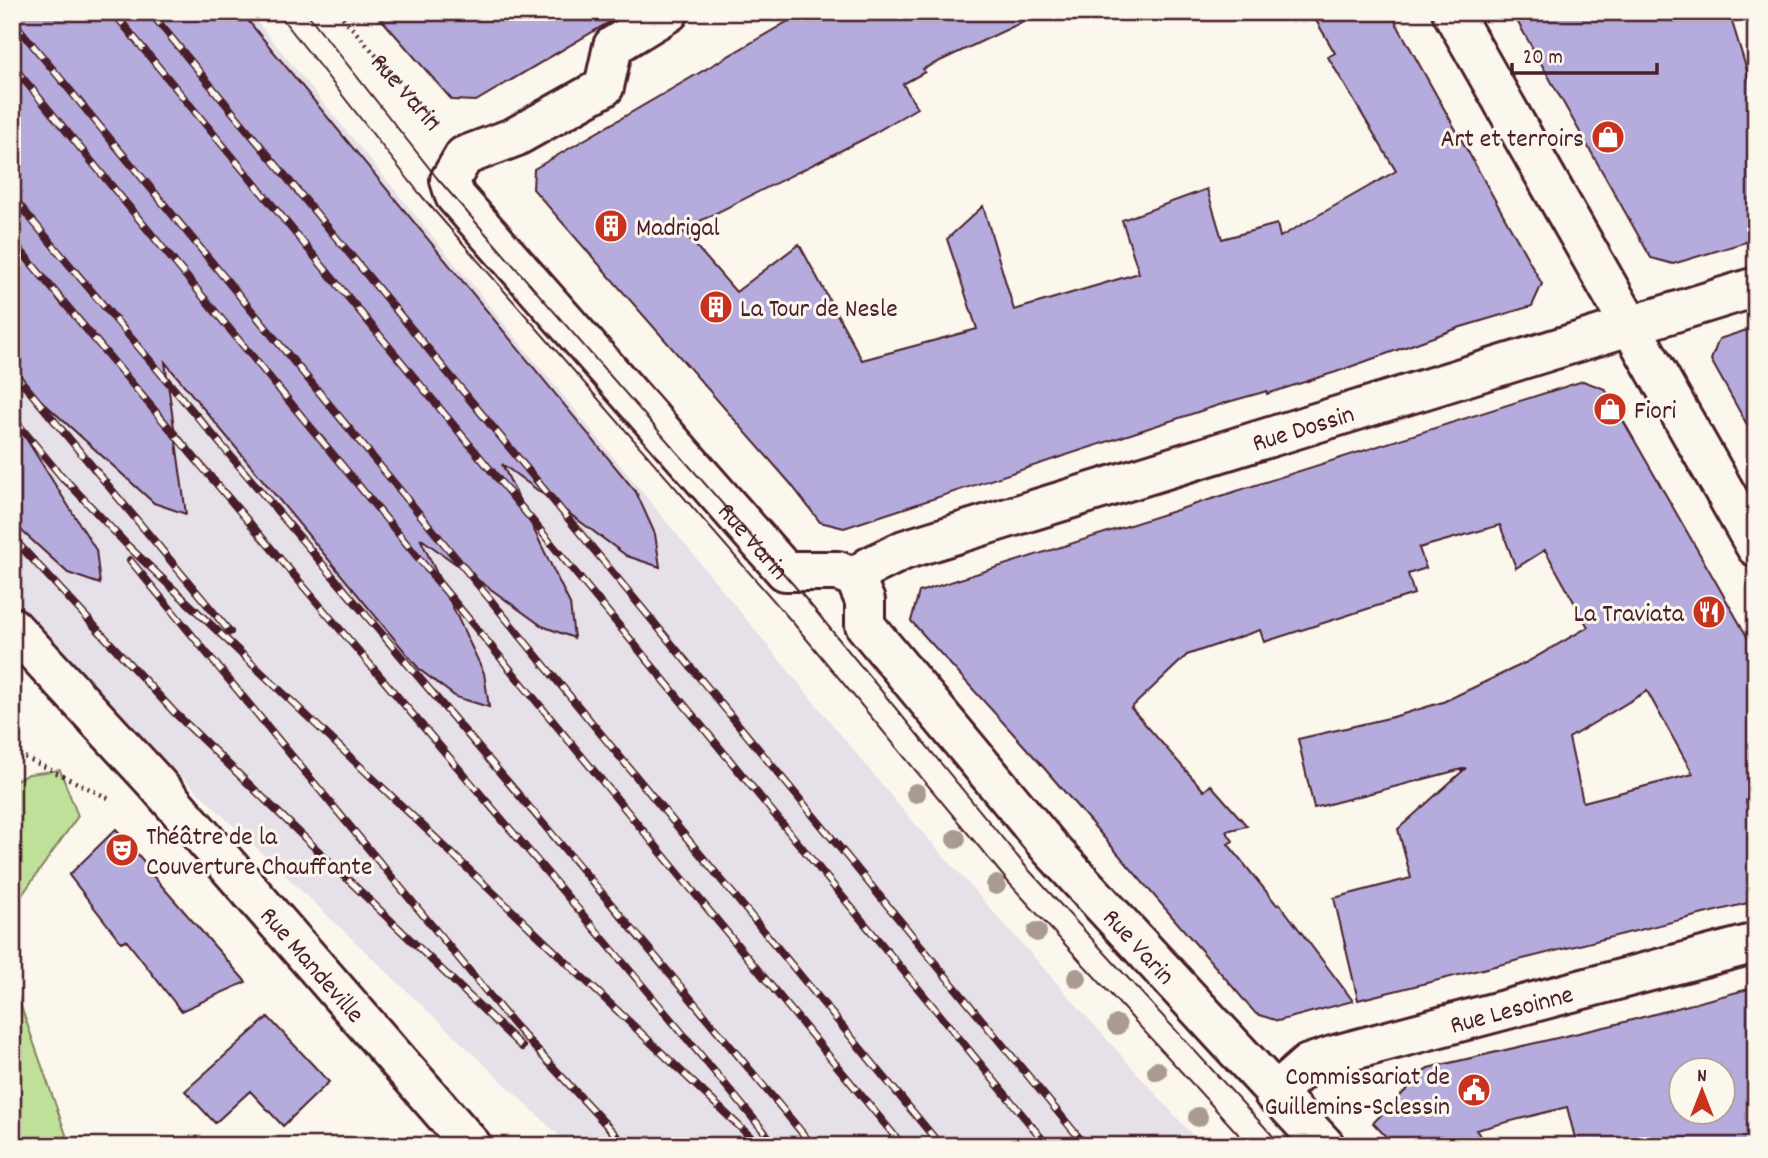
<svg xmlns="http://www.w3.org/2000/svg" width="1768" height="1158" font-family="Dekko,sans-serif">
<rect width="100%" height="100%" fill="#fbf7ec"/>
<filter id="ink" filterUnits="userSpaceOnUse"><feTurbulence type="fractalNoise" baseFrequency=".0143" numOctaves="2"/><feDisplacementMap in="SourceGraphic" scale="14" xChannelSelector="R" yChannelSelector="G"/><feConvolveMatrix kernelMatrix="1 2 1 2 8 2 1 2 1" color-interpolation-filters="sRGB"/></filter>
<g filter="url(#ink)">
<!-- built -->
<path fill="#e6e0e8" d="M12 12H249L900 807 1202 1146H570L81 681 12 608Z"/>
<!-- green -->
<path fill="#bee099" stroke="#848062" stroke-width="2" d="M60 770 78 816 12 909V782L29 774Z
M12 981 69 1143 67 1146H12Z"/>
<!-- building -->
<path fill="#b5acdd" stroke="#4a1f2b" stroke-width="2" fill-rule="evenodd" d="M12 12H241L636 492 655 534 660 567 627 556 502 464 570 604 574 638 542 626 420 538 484 673 489 707 456 697 420 670 165 362 186 514 154 503 12 374Z
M375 12H626L476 101 452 100Z
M804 12H1044L923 69 925 72 903 84 917 108 864 139 682 230 736 292 799 244 862 360 977 329 947 239 983 206 1014 310 1139 273 1122 220 1207 189 1222 239 1277 224 1280 237 1396 171 1328 57 1335 53 1311 12H1390L1542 284 1532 306 1461 327 1336 372 1267 394V391L1228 402 844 528 820 522 790 483 533 189 534 169Z
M1512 12H1729L1756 100V239L1673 264 1651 258Z
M1756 327V441L1711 360 1719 339Z
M1583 381 1605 389 1756 652V795L1746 801 1756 841V901L1358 1000 1334 898 1411 878 1398 829 1466 768 1314 808 1298 739 1393 717 1443 702 1527 662 1588 627 1545 550 1516 568 1500 525 1419 548 1426 568 1408 574 1414 594 1264 642 1260 630 1187 655 1131 708 1204 791 1211 785 1247 826 1226 831 1233 841 1228 844 1277 905 1279 903 1353 1001 1278 1021 1256 1014 1038 761 911 621 919 592ZM1647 691 1693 774 1583 802 1569 738Z
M12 416 96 550 100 584 68 573 12 522Z
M116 829 147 865 146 868 246 982 181 1011 126 940 121 942 69 875Z
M1756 987V1146H1577L1567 1107 1476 1130 1488 1146H1395L1373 1123 1428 1068 1613 1025ZM1681 1070H1723V1112H1681Z
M268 1017 329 1082 283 1126 250 1091 215 1123 185 1091Z"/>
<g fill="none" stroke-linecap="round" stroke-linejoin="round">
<defs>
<g id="minor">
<path id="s2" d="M669 12 613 46 604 87 515 137 464 156 450 180 455 196 785 571H838L855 578 865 601V625L1050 848 1325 1146"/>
<path d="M1452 12 1756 547"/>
<path id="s3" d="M855 578 869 567 904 550 1756 287"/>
<path id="s4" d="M12 627 155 782 472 1146"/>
<path id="s5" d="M1274 1094 1308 1064 1335 1055 1756 943"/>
</g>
</defs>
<!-- minor casing -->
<use href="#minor" stroke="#4a1f2b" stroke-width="44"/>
<!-- path -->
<g stroke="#4a1f2b" stroke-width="4.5" stroke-dasharray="2 5" stroke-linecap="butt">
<path id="s1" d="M338 12 437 125"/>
<path d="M12 751 108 798"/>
</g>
<!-- minor -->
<use href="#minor" stroke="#fbf7ec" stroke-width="38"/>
<!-- tram -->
<g stroke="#4a1f2b" stroke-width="2">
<path d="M277 12 419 193 794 624 1009 883 1249 1146"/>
<path id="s6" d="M306 12 437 178 805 598 1027 868 1282 1146"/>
</g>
<defs>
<path id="rail" d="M113 12 1048 1146
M150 12 1086 1146
M12 20 941 1146
M12 65 903 1146
M12 196C277 515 550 826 813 1146
M12 240C264 545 525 841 776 1146
M12 370 230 632
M12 417 66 482
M61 475 128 546 760 1146
M12 537 175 713 522 1047
M130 560 514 1025 623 1143"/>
</defs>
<!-- rail casing -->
<use href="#rail" stroke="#4a1f2b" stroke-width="8"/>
<!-- rail -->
<use href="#rail" stroke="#fbf7ec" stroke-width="5" stroke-dasharray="16" stroke-linecap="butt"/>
</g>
<!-- trees -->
<g fill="#aa9b91">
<circle cx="916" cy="793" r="10"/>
<circle cx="956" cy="839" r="10"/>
<circle cx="996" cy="885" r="10"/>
<circle cx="1037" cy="932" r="10"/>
<circle cx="1077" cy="978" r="10"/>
<circle cx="1117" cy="1025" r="10"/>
<circle cx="1157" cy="1071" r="10"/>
<circle cx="1198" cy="1117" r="10"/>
</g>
</g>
<!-- icons -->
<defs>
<symbol id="shop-disc" viewBox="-11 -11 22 22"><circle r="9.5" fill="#c8321e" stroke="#fbf7ec"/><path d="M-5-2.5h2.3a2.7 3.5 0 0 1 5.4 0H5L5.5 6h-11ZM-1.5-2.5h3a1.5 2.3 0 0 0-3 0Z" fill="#fff"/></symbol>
<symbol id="building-disc" viewBox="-11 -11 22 22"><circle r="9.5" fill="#c8321e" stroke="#fbf7ec"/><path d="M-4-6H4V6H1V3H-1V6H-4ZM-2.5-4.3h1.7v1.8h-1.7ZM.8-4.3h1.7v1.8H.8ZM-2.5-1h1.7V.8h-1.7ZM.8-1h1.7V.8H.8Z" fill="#fff"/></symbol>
<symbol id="restaurant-disc" viewBox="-11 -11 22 22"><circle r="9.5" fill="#c8321e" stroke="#fbf7ec"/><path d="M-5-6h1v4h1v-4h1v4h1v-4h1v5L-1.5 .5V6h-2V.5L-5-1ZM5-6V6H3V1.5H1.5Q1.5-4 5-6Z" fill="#fff"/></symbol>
<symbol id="theatre-disc" viewBox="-11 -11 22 22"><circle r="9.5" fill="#c8321e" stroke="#fbf7ec"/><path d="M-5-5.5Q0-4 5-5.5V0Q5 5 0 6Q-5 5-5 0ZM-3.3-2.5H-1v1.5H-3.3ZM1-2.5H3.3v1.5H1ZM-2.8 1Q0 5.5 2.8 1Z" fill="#fff"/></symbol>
<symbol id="civic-disc" viewBox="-11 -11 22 22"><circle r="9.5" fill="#c8321e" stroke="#fbf7ec"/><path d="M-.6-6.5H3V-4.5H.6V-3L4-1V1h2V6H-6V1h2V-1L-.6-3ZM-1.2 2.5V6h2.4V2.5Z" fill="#fff"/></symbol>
</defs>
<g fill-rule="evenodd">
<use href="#shop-disc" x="1589" y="118" width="38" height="38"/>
<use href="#building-disc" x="592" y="207" width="38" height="38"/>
<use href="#building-disc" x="697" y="288" width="38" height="38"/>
<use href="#shop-disc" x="1591" y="390" width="38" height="38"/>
<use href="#restaurant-disc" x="1690" y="593" width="38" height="38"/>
<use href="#theatre-disc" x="103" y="831" width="38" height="38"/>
<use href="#civic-disc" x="1455" y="1071" width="38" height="38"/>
</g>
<g text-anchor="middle" stroke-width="6" stroke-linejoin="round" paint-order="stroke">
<!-- street labels -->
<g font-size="26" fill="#4a1f2b" stroke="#fbf7ec">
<text dy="9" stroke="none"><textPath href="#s1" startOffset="105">Rue Varin</textPath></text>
<text dy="9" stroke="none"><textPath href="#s3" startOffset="474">Rue Dossin</textPath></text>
<text dy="9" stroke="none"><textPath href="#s6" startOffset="693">Rue Varin</textPath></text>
<text dy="9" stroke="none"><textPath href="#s2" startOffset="1351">Rue Varin</textPath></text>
<text dy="9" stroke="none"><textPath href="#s4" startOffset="452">Rue Mandeville</textPath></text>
<text dy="9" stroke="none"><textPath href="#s5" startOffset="256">Rue Lesoinne</textPath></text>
</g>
<!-- poi labels -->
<g font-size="26" fill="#4a1f2b" stroke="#fbf7ec" text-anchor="start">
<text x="1584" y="146" text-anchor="end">Art et terroirs</text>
<text x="636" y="235">Madrigal</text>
<text x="740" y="316">La Tour de Nesle</text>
<text x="1634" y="418">Fiori</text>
<text x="1684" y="621" text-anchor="end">La Traviata</text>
<text x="146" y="844">Théâtre de la<tspan x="146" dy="30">Couverture Chauffante</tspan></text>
<text x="1450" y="1084" text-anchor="end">Commissariat de<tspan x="1450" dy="30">Guillemins-Sclessin</tspan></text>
</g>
</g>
<!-- margin -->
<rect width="1768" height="1158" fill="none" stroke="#fbf7ec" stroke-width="42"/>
<rect x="21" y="21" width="1726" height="1116" fill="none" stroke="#4a1f2b" stroke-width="2.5" filter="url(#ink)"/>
<!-- north arrow -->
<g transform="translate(1702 1091)"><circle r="33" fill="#fbf7ec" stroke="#b4a19f" stroke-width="2"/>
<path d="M0-5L12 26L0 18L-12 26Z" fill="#c8321e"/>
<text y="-10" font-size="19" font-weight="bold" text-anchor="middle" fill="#4a1f2b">N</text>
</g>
<!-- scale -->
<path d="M1512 63v10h145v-10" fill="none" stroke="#4a1f2b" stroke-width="3.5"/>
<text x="1523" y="63" font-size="21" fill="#4a1f2b" stroke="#fbf7ec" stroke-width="5" paint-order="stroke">20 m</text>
</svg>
